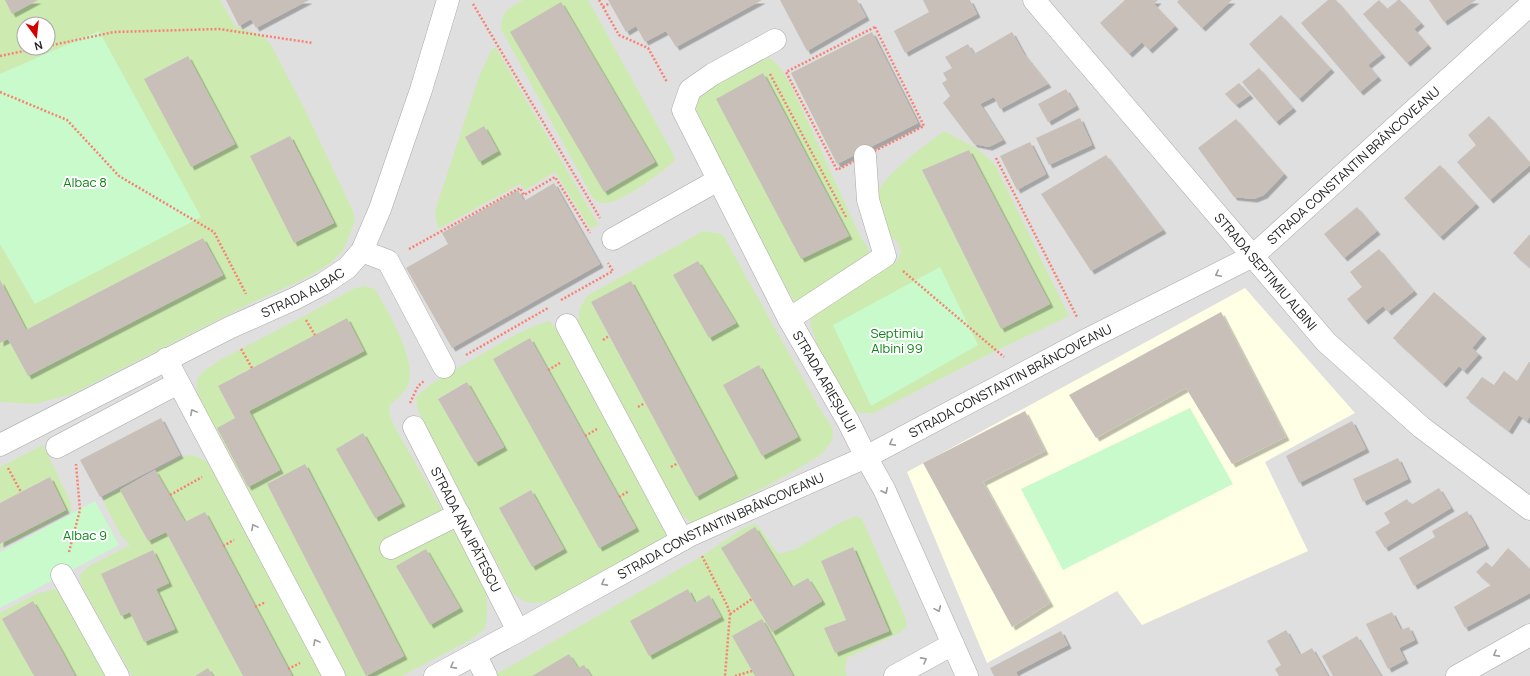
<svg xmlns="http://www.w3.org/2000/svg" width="1530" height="676" font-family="Manrope,sans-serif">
<defs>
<filter id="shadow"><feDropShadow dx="3.5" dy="3.5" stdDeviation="0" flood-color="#0004"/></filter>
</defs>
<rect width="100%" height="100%" fill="#f2efe9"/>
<!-- residential -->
<path fill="#e0dfdf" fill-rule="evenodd" d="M0 0H1530V676H0ZM24 24H48V48H24Z"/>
<!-- education -->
<path fill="#ffffe5" d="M1245 288 1355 413 1265 462 1308 551 1142 625 1117 591 987 663 907 472Z"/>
<!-- grass -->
<path fill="#cdebb0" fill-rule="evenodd" d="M0 0H5L12 13 38 0H220L235 26 263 36 271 45 303 106 353 211 355 221 343 251 329 264 306 278 251 303 72 394 35 404 0 402V343L8 339 28 376 223 275 203 238 26 330 0 280V244L35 304 99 31 0 74ZM24 24H48V48H24ZM187 56 235 144 192 167 144 79ZM290 136 334 223 294 243 251 156Z
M523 0H588L672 152 675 160C663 172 628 197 612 202 609 203 604 203 600 203L593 198 501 29C501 11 508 9 523 0Z
M496 48 598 224 591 229 555 172 525 190 520 184 438 229 435 211 480 74 492 49ZM484 126 497 151 479 161 465 137Z
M769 57 778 65 791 85 859 234 868 248 870 258 808 298 794 301 749 221 698 120 696 107 698 97 715 84ZM763 73 849 236 717 99Z
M944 131 979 150 995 165 1069 316 985 356 874 413H859L852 408 818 346 810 324 812 314 898 260 901 252 899 244 891 237 882 223 872 201C888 170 917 152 944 131ZM969 150 1050 304 1001 329 922 170Z
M703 231 722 234 724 237 821 411 832 427 833 439 822 454 794 471 723 509 703 519 691 522 680 513 578 323 580 308 587 296ZM698 261 736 323 709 338 673 275ZM631 281 735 475 696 496 591 303ZM759 366 798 436 762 456 723 385Z
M364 286 375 289C387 310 420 364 407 387 403 394 396 399 390 405L389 412 394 426 478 572C488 595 489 604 485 629L468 641 402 676H339L197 399V379L205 370 220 360 304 316 353 289ZM346 319 249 411 280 470 248 486 217 428 235 418 218 386ZM363 433 375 517 337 449ZM305 464 404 656 366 675 267 484ZM426 549 460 608 430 625 396 566Z
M549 321 556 328 568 343 668 532 667 538 553 599C535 605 529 605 513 594L418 411 416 398C432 380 456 370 477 357 500 344 523 328 549 321ZM531 338 636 528 600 548 493 359ZM467 382 504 446 475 463 438 398ZM531 490 564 549 532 567 499 508Z
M43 445 71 503V511L0 548V544L66 510 50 477 0 503V467Z
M192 455 205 460 214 471 325 676H292L205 512 185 522 155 470 120 490 148 541 166 532 243 676H213L208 668 195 676H132L82 587 79 576 87 567 130 545 122 537 103 501 106 496 183 456ZM153 550 168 583 156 589 158 636 144 642 130 612 121 616 101 574Z
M857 516 862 519 906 619 907 626 901 632 847 658 845 670 847 676H591L584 665 578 668 569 654 532 676H493L702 556 737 532 755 523C765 533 770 545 779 554L796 549 839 523ZM755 527 792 587 808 578 822 601 772 632 721 548ZM853 547 889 631 825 628 846 620 821 561ZM688 589 695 603 709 595 649 656 630 621Z
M57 589 63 590 109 676H75L33 601 2 619 34 676H0V613L36 594Z"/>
<!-- park -->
<path fill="#c8facc" d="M99 31 201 217 35 304 0 244V74Z
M940 267 978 345 871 406 833 325Z
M1190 408 1233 484 1063 570 1021 489Z
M95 501 119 545 0 608V552Z"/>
<!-- building -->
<path fill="#c7bfb8" filter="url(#shadow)" d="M5 0H38L12 14Z
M226 0H309L256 28 251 19 239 26Z
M608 0H762L676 47 666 31 645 42 636 26 626 32Z
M780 0H857L866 17 807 51Z
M923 0H970L977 14 905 53 894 31 929 12Z
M1125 0H1158L1154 4 1175 26 1149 50 1142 42 1129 54 1100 23Z
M1179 0H1232L1202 28 1177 2Z
M1328 0H1336L1382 54 1368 65 1378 77 1360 92 1301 23Z
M1379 0 1387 9 1398 0H1400L1421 23 1414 29 1428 45 1407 63 1363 14Z
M1429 0H1476L1444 22Z
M561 2 655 162 604 192 510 32Z
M1281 15 1331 69 1299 99 1249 44Z
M872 32 918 123 837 164 791 73Z
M1012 32 1024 54 1048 84 1000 109 994 97 980 104 1003 140 989 147 974 144 943 103 950 96 942 83 947 80 943 73 952 68 945 57 968 44 974 54Z
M188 56 235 144 191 167 144 79Z
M1259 68 1293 108 1276 122 1242 82Z
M763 73 849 236 801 259 716 99Z
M1239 83 1250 95 1236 105 1225 94Z
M1066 89 1076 106 1048 122 1038 104Z
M1489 116 1530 163V165L1490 200 1457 162 1476 145 1468 135Z
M1080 118 1092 145 1049 165 1036 138Z
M1236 119 1284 174 1264 195 1254 199 1234 197 1198 148Z
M484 126 498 151 479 162 465 137Z
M290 136 334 223 294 243 250 156Z
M1030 142 1046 174 1017 190 1000 156Z
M969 150 1050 304 1001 329 922 170Z
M1106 155 1163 230 1091 271 1041 194Z
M1440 165 1476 204 1440 237 1404 198Z
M554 183 600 264 452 348 406 268 448 244 442 233 518 190 524 201Z
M1357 207 1377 231 1344 258 1324 234Z
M1530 234V268L1513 253Z
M203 238 223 275 28 376 8 339 0 343V280L26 330Z
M1379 249 1414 291 1388 312 1383 306 1365 321 1347 299 1362 287 1350 272Z
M698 261 736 323 709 338 673 275Z
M631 281 735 475 696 497 591 302Z
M1434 292 1483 335 1472 348 1479 354 1464 371 1459 366 1443 384 1393 338Z
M1221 312 1286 437 1232 464 1186 388 1096 438 1069 395Z
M347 318 364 351 249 411 280 470 248 487 217 428 235 418 218 386Z
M530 338 636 528 599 548 493 359Z
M1529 362H1530V416L1527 421 1519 415 1509 431 1466 398 1482 377 1494 385 1504 371 1517 381Z
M759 365 798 437 762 456 723 385Z
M467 382 504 447 475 463 438 399Z
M1025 411 1045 451 983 482 1050 603 1012 627 923 463Z
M161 418 180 455 100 497 80 460Z
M1352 421 1366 449 1299 483 1286 456Z
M363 433 402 503 375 518 336 449Z
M1398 458 1408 479 1363 502 1353 479Z
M305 464 404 656 366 676 267 484Z
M155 470 185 522 205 512 292 676H243L166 532 148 541 120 490Z
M50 477 66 510 0 544V503Z
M1439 488 1451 508 1385 548 1375 532 1390 523 1384 513 1407 499 1411 505Z
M531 490 564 549 532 567 499 508Z
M1467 511 1486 545 1414 586 1399 558 1435 537 1432 531Z
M755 527 792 587 808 578 822 601 772 632 721 548Z
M853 547 889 631 835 653 824 628 846 620 821 561Z
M1508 548 1530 569V593L1465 628 1454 607 1491 585 1476 572 1486 562 1492 567Z
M426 549 460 608 430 625 396 566Z
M153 550 169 583 156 589 175 629 144 642 130 612 121 616 101 574Z
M688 589 695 603 709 595 721 617 649 656 630 621Z
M33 601 60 648 75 676H34L2 619Z
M1392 612 1401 630 1409 627 1415 640 1399 648 1405 660 1388 669 1366 624Z
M762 619 793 676H755L732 636Z
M1286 630 1300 655 1312 648 1328 676H1279L1275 669 1281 665 1267 641Z
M1061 631 1068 645 1016 672 1018 676H994L990 668Z
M1357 636 1381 676H1333L1322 656Z
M569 654 578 668 584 665 591 676H532Z
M208 668 213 676H195Z"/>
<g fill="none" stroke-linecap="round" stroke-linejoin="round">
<defs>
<g id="minor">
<path id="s1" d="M1034 0 1326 342 1421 427 1530 509"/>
<path id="s2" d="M775 40 713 74 690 90 683 110 789 319 848 421 866 457 884 489 967 676"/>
<path d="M613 239 718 180"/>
<path d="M362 251 388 261 444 367"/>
<path d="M789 319 885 256 868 200 865 156"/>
<path d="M567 325 682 540"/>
<path d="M166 359 334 676"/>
<path id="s3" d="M414 427 518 631"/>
<path id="s4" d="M0 445 229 328 294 299 323 284 347 268 362 251 380 209 421 90 448 0"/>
<path d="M57 447 178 383"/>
<path d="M391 548 459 514"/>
<path d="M62 575 118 676"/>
<path d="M475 654 486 676"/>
<path id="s5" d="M435 676 518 631 691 535 866 457 1088 339 1253 256 1530 5"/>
<path d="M895 676 953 644"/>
<path d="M1457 676 1530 635"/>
</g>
</defs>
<!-- minor casing -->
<use href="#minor" stroke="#a9a9a9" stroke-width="23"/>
<!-- path -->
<path stroke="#fa8072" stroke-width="2.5" stroke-dasharray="2 2" stroke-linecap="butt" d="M599 0 619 35 648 48 667 82
M473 4 600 218
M603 7 610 3
M875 27 924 126 837 170 786 72Z
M48 46 114 32 219 29 313 43
M0 56 38 48
M770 74 846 217
M0 92 67 120 119 176 214 232 246 294
M996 158 1077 317
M409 249 520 188 524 195 555 177 590 233
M903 271 1004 357
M561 300 613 271 608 263
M306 320 315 335
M603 340 609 336
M241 349 252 368
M466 355 548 308
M548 370 560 363
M410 403 418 386 424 381
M638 407 645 403
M585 436 597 429
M671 467 678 463
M8 468 21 492
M170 495 202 477
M619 497 629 491
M223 546 234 540
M69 552 80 510 76 464
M702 556 727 605 730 614 725 676
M255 607 266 602
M730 614 752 599
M288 669 300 663
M735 676 752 671"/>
<!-- minor -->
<use href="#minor" stroke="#fff" stroke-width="22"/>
</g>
<!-- one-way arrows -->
<defs><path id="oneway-chevron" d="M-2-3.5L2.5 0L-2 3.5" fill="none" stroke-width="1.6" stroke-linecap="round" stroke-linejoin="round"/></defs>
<g stroke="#9c9c9c">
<use href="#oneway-chevron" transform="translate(1218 274) rotate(153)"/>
<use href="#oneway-chevron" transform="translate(193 412) rotate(-118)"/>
<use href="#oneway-chevron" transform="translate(892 443) rotate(152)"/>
<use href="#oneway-chevron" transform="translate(885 491) rotate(64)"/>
<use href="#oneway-chevron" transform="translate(254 527) rotate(-118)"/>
<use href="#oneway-chevron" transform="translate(604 583) rotate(151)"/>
<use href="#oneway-chevron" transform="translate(938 609) rotate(66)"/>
<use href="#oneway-chevron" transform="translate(316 642) rotate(-118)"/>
<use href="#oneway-chevron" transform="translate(1496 654) rotate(151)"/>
<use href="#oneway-chevron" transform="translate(924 660) rotate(-29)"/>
<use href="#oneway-chevron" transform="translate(453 666) rotate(151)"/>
</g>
<g text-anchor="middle" stroke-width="4" stroke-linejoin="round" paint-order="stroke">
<!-- street labels -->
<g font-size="13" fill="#222" stroke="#fff">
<text dy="5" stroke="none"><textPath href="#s5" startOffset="1055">STRADA CONSTANTIN BRÂNCOVEANU</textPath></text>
<text dy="5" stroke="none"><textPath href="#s1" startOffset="357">STRADA SEPTIMIU ALBINI</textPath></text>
<text dy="5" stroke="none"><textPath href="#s4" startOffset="339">STRADA ALBAC</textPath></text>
<text dy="5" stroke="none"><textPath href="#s5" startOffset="647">STRADA CONSTANTIN BRÂNCOVEANU</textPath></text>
<text dy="5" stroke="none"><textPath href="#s2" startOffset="426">STRADA ARIEȘULUI</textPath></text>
<text dy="5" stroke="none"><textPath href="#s5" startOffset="323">STRADA CONSTANTIN BRÂNCOVEANU</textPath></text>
<text dy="5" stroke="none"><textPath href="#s3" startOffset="115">STRADA ANA IPĂTESCU</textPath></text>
</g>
<!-- park labels -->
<g font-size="13" fill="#0c8416" stroke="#fff">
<text x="85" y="187">Albac 8</text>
<text x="897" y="338">Septimiu<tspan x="897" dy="15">Albini 99</tspan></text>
<text x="85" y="540">Albac 9</text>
</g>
</g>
<!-- north arrow -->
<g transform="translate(36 36) rotate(165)"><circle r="19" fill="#ffffff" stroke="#a7a7a7"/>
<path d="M0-3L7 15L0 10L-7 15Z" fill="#d40000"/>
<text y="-6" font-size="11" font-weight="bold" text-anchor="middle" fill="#222222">N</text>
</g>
</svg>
